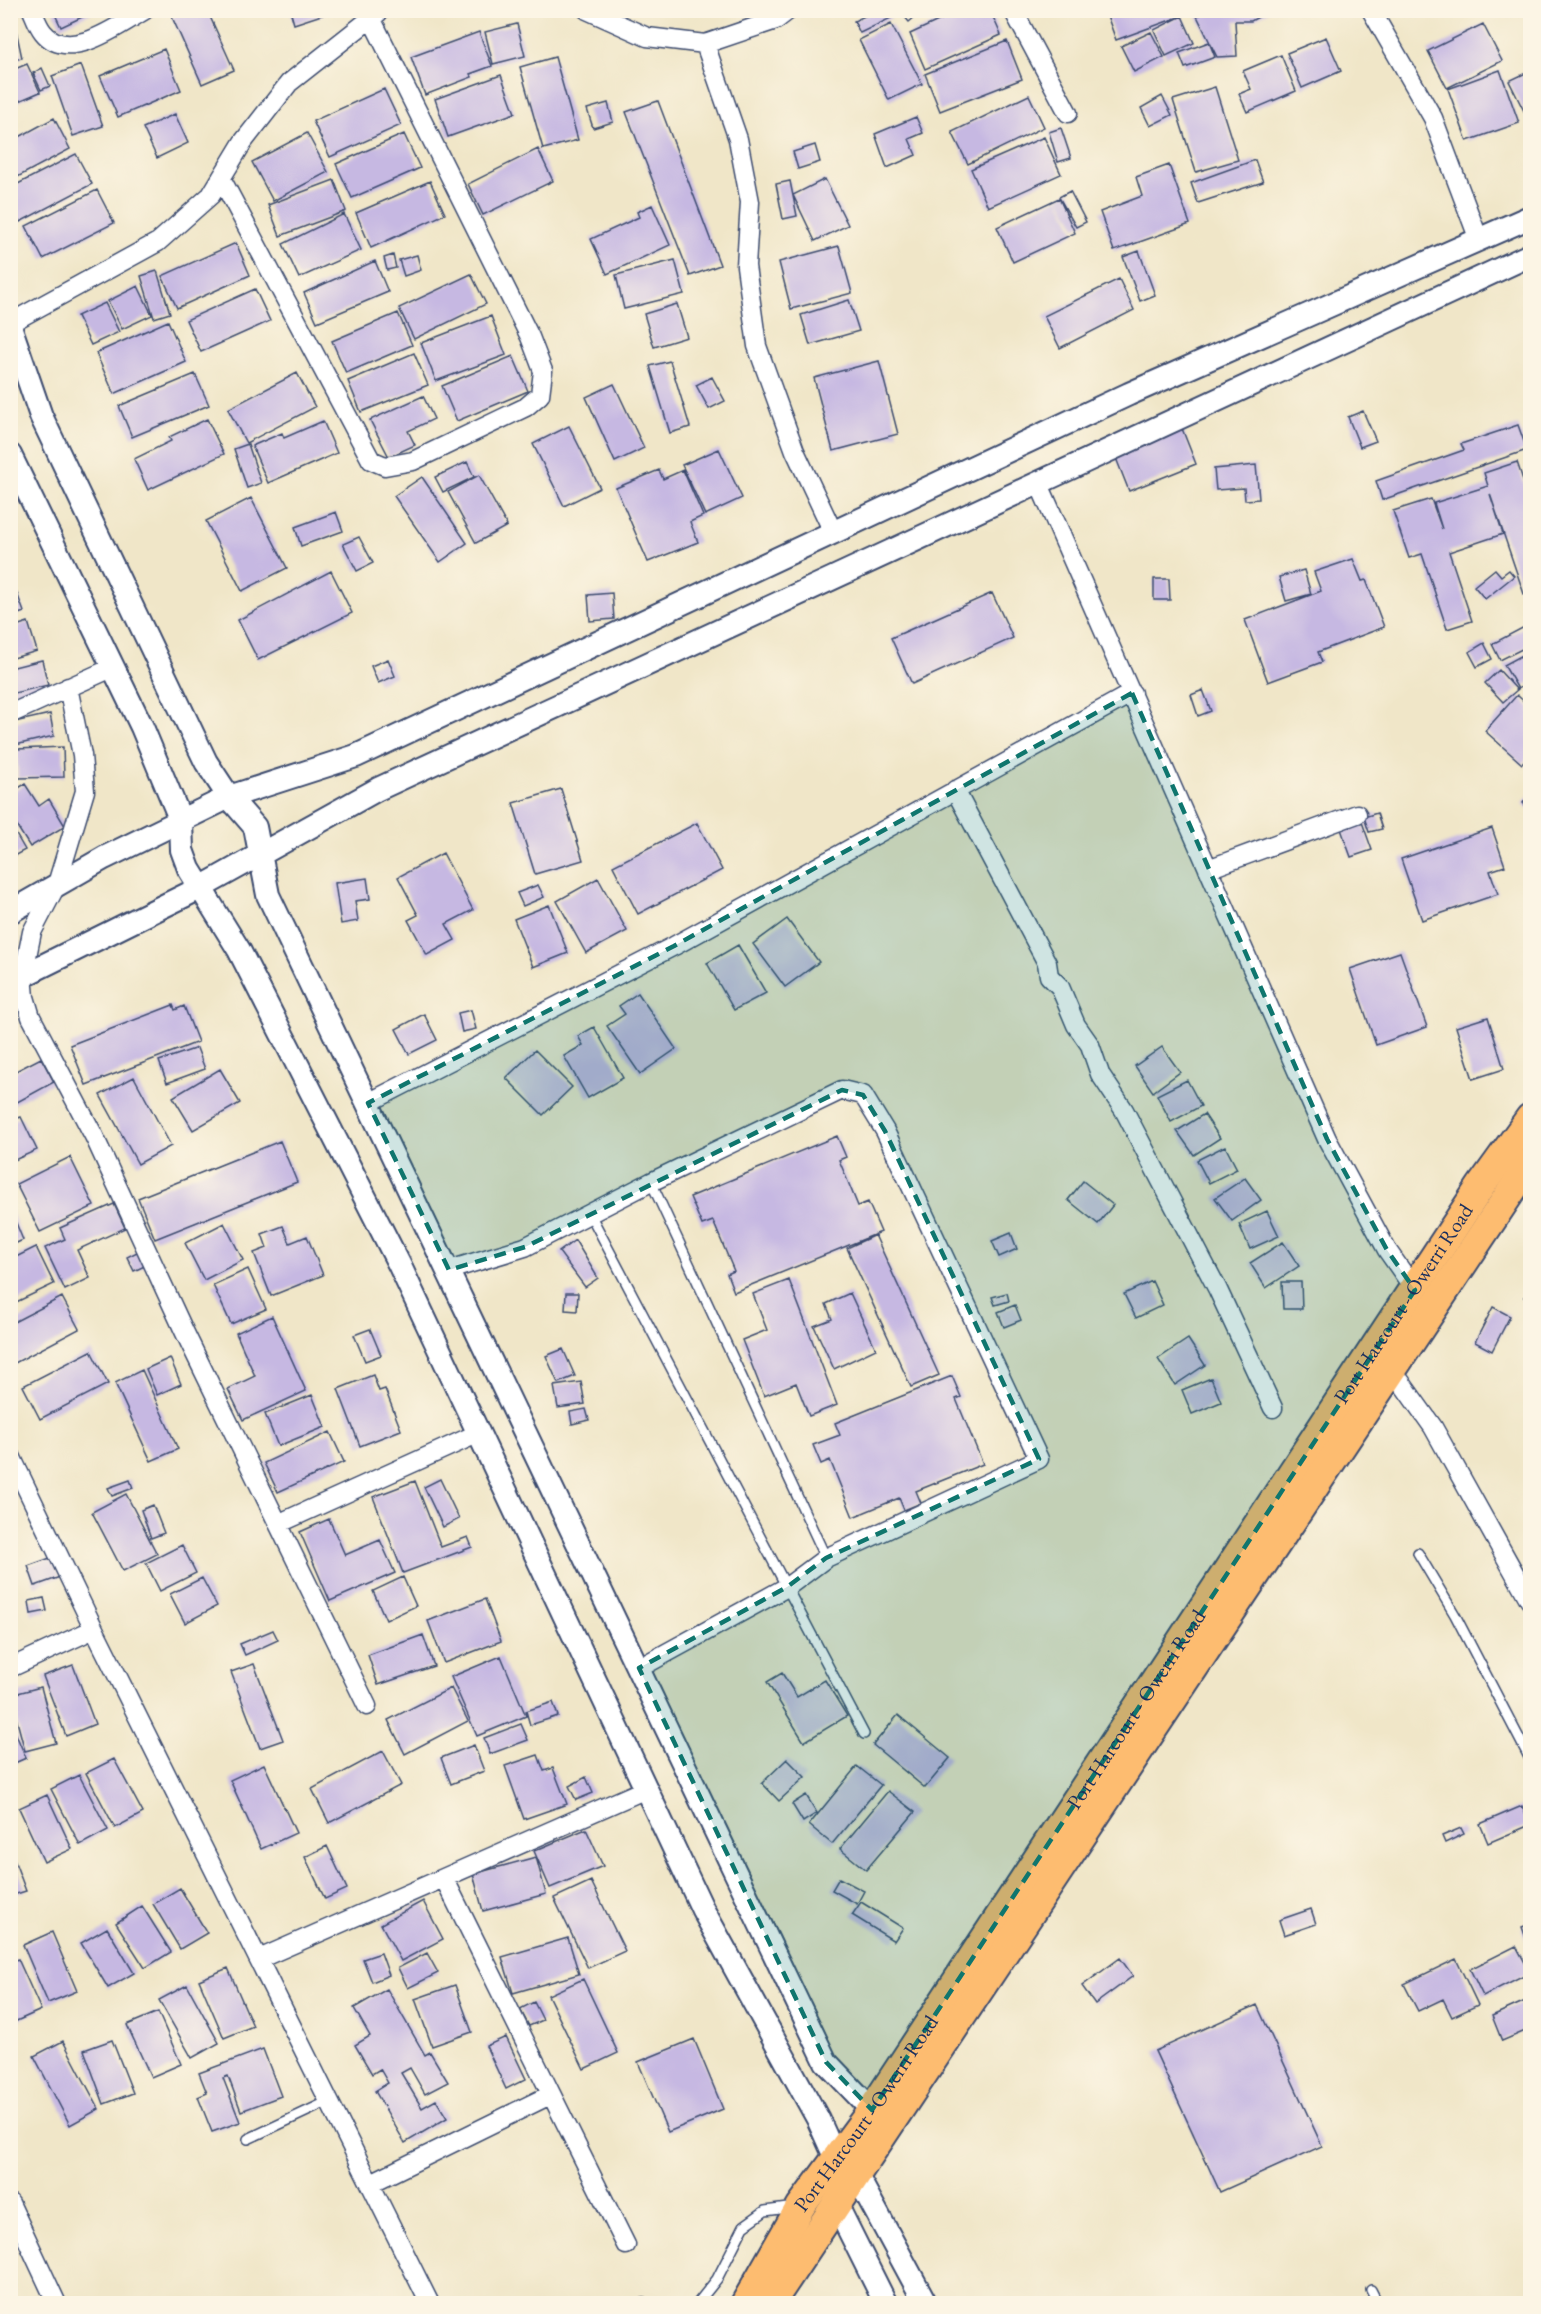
<svg xmlns="http://www.w3.org/2000/svg" width="1541" height="2314" font-family="'EB Garamond',serif">
<rect width="100%" height="100%" fill="#fcf5e5"/>
<filter id="ink" filterUnits="userSpaceOnUse"><feTurbulence type="fractalNoise" baseFrequency=".0167" numOctaves="2"/><feDisplacementMap in="SourceGraphic" scale="12" xChannelSelector="R" yChannelSelector="G"/><feConvolveMatrix kernelMatrix="1 2 1 2 8 2 1 2 1" color-interpolation-filters="sRGB"/></filter>
<filter id="wash" filterUnits="userSpaceOnUse"><feTurbulence type="fractalNoise" baseFrequency=".008" numOctaves="4" result="noise"/><feDisplacementMap in="SourceGraphic" scale="24" xChannelSelector="R" yChannelSelector="G"/><feGaussianBlur stdDeviation="1.35" result="paint"/><feColorMatrix in="noise" values="0 0 0 0 0 0 0 0 0 0 0 0 0 0 0 0 0 1.4 0 .05"/><feComposite in="paint" operator="in"/></filter>
<g filter="url(#wash)">
<rect width="100%" height="100%" fill="#f0e6c8"/>
<g id="blocks">
<!-- building -->
<path fill="#c6b8e2" d="M53 10H97L61 27Z
M186 10H207L234 70 202 84 172 17Z
M290 10H334V11L294 24Z
M877 10H887L891 18 860 33 854 21Z
M899 10H923L909 22Z
M962 10H990L1001 35 925 69 910 34Z
M1105 10H1186L1187 14 1116 40Z
M1208 10H1271L1251 21H1235L1237 56 1217 57 1197 16Z
M1182 16 1194 43 1166 56 1154 30Z
M517 24 525 56 493 64 485 32Z
M891 24 922 84 889 100 859 40Z
M1483 24 1502 61 1447 88 1428 51Z
M16 30 22 58 10 61V31Z
M479 32 492 66 470 74 472 77 425 95 411 57Z
M1151 32 1164 57 1134 72 1121 46Z
M1326 37 1341 71 1302 88 1287 53Z
M1007 41 1022 79 940 111 925 74Z
M1209 42 1215 57 1185 68 1179 53Z
M164 49 181 90 118 117 100 76Z
M1281 55 1296 91 1247 112 1239 94 1251 89 1243 71Z
M555 57 578 140 543 149 520 67Z
M27 64 40 92 10 105V71Z
M81 65 103 126 73 136 52 76Z
M42 68 50 86 41 90 33 73Z
M1500 70 1519 123 1467 141 1448 89Z
M1530 71V107L1524 111 1509 81Z
M501 75 515 113 448 137 435 99Z
M1215 87 1238 160 1196 172 1173 100Z
M384 89 401 125 330 157 313 121Z
M1029 95 1044 127 968 164 952 132Z
M1162 96 1172 115 1150 126 1141 108Z
M658 101 720 265 690 276 626 112Z
M608 103 613 122 593 128 587 109Z
M175 114 188 143 157 158 143 128Z
M916 117 923 133 909 139 916 155 887 168 875 134Z
M54 118 70 149 10 181V142Z
M1061 128 1071 158 1058 162 1049 132Z
M307 133 328 172 273 201 252 162Z
M404 134 420 168 352 198 336 164Z
M1044 137 1061 174 988 207 971 169Z
M815 145 820 162 798 169 793 152Z
M538 149 553 181 483 215 468 184Z
M76 154 92 184 20 222 10 204V188Z
M1255 160 1263 182 1198 203 1191 183Z
M1169 165 1190 224 1114 251 1100 212 1142 196 1136 177Z
M825 179 848 225 815 241 793 195Z
M334 180 346 211 280 236 268 205Z
M430 181 445 214 371 248 356 213Z
M790 181 797 216 783 219 776 184Z
M97 190 114 223 43 259 26 226Z
M1070 191 1086 222 1076 227 1059 197Z
M1059 198 1075 233 1013 262 997 227Z
M652 205 670 245 607 274 591 239 639 217 637 212Z
M344 214 361 250 299 278 283 244Z
M236 243 250 275 177 308 162 276Z
M839 246 852 293 791 309 779 262Z
M1139 251 1155 295 1140 301 1123 257Z
M393 255 396 268 387 270 384 258Z
M417 255 421 270 404 276 399 260Z
M675 260 684 294 624 309 616 275Z
M375 261 388 292 317 322 304 293Z
M157 271 170 313 154 318 141 276Z
M471 274 486 304 414 339 399 308Z
M1119 279 1134 310 1060 348 1044 316Z
M138 286 152 315 122 329 108 301Z
M255 289 270 321 201 352 186 320Z
M849 300 859 331 810 345 801 315Z
M105 303 119 332 91 345 77 316Z
M677 304 687 337 654 347 644 314Z
M398 313 412 345 346 373 332 341Z
M491 316 506 355 436 381 421 343Z
M168 321 186 362 114 394 96 353Z
M414 353 428 385 361 412 348 381Z
M513 356 528 391 457 421 442 386Z
M670 361 690 427 670 433 650 366Z
M879 361 898 434 833 451 814 378Z
M297 373 315 407 246 443 228 409Z
M195 374 209 405 132 437 119 406Z
M712 377 725 401 709 409 696 385Z
M614 384 644 448 615 462 586 397Z
M423 396 434 419 408 431 415 445 389 457 370 420Z
M1363 411 1376 441 1360 447 1348 417Z
M207 419 224 454 148 490 134 459 171 441 169 437Z
M323 421 337 453 268 483 252 446 282 433 284 438Z
M1518 425 1527 450 1382 500 1376 481 1464 450 1461 444Z
M569 426 600 488 564 506 533 444Z
M1181 426 1196 464 1129 491 1114 453Z
M248 444 261 483 247 488 234 449Z
M719 449 742 498 705 515 682 465Z
M467 462 474 477 443 492 435 477Z
M1517 462 1530 501V592L1524 594 1490 494 1503 534 1449 552 1472 621 1447 629 1422 554 1409 558 1393 511 1431 499 1442 529 1434 503 1488 486 1484 473Z
M1256 465 1259 499 1245 500 1244 488 1216 490 1214 469Z
M659 470 663 479 683 470 703 516 690 522 698 542 648 562 616 488Z
M479 475 507 526 476 543 448 492Z
M422 477 467 543 440 562 394 496Z
M251 498 287 568 242 591 206 521Z
M336 512 343 531 301 546 295 527Z
M359 537 373 563 357 571 343 544Z
M1353 559 1362 581 1366 580 1384 627 1318 652 1322 662 1268 682 1245 620 1321 591 1314 572Z
M1495 569 1501 576 1509 570 1514 576 1485 599 1474 586Z
M1304 570 1311 594 1286 601 1279 577Z
M331 571 352 613 258 660 238 620Z
M1154 579H1169L1170 600H1154Z
M14 585 24 612 10 617V587Z
M612 593 614 619 590 621 588 595Z
M992 593 1013 638 912 684 891 638Z
M28 622 37 651 10 659V628Z
M1530 624V645L1500 660 1492 644Z
M1484 643 1492 659 1477 667 1469 652Z
M1530 651V682L1518 689 1504 665Z
M388 659 395 676 378 683 371 666Z
M42 660 48 685 10 694V668Z
M1499 670 1517 690 1503 702 1485 683Z
M1203 690 1211 711 1198 716 1191 695Z
M1517 695 1530 707V755L1522 764 1485 731Z
M50 714 54 736 11 746 10 723Z
M63 747 64 777 18 778 17 749Z
M25 784 39 806 49 799 65 826 30 847 10 815V793Z
M561 789 583 860 535 874 513 803Z
M1530 794V810L1523 803Z
M1377 813 1382 829 1369 832 1364 817Z
M1362 822 1372 850 1351 857 1341 829Z
M697 823 722 870 638 914 613 866Z
M10 824 25 850 10 858Z
M1492 828 1505 866 1490 871 1498 894 1422 920 1401 859Z
M443 853 473 910 446 924 455 940 427 955 408 920 418 915 398 877Z
M367 878 370 899 355 901 358 921 341 924 335 883Z
M598 878 627 931 586 953 557 901Z
M538 885 544 897 523 906 517 893Z
M549 905 568 953 533 967 514 919Z
M787 919 819 962 785 987 753 944Z
M738 945 766 993 734 1010 707 963Z
M1400 952 1427 1027 1376 1045 1350 969Z
M638 993 676 1049 640 1074 607 1026 625 1014 619 1006Z
M173 1005 175 1010 184 1006 198 1042 86 1085 70 1045Z
M471 1010 476 1029 462 1032 458 1013Z
M424 1014 437 1040 409 1054 396 1029Z
M1488 1017 1504 1069 1473 1079 1456 1027Z
M594 1027 623 1078 588 1098 564 1056 583 1045 578 1036Z
M1162 1047 1180 1072 1153 1092 1135 1066Z
M197 1048 205 1069 167 1083 159 1061Z
M535 1050 572 1087 543 1115 506 1078Z
M41 1058 54 1082 10 1106V1074Z
M220 1069 240 1103 193 1130 173 1097Z
M134 1077 171 1146 138 1164 100 1095Z
M1187 1080 1201 1106 1171 1122 1157 1095Z
M1204 1114 1220 1138 1194 1155 1177 1131Z
M21 1117 37 1150 10 1162V1121Z
M837 1136 846 1157 839 1160 858 1206 868 1202 881 1232 734 1292 727 1274 734 1271 713 1221 702 1225 690 1197Z
M280 1141 297 1182 155 1239 138 1198Z
M1225 1146 1237 1169 1209 1183 1197 1160Z
M70 1157 94 1206 40 1232 16 1184Z
M1245 1178 1261 1200 1232 1221 1215 1198Z
M1083 1181 1113 1205 1098 1224 1068 1200Z
M114 1204 125 1228 77 1250 90 1278 65 1290 45 1248 65 1239 60 1228Z
M10 1208 23 1240 10 1246Z
M1267 1211 1279 1236 1250 1249 1239 1224Z
M224 1223 243 1260 204 1280 185 1243Z
M283 1226 290 1243 307 1236 323 1275 271 1296 254 1253 267 1248 262 1234Z
M1011 1233 1017 1249 999 1257 992 1241Z
M875 1235 939 1375 911 1387 847 1248Z
M575 1240 598 1278 585 1287 559 1252Z
M1283 1242 1299 1266 1266 1288 1250 1263Z
M36 1247 54 1284 10 1305V1260Z
M141 1250 149 1264 134 1271 127 1257Z
M248 1269 266 1309 231 1324 213 1285Z
M789 1280 837 1405 809 1416 796 1383 764 1396 742 1340 767 1330 753 1294Z
M1152 1281 1163 1305 1136 1318 1124 1294Z
M1282 1282H1301L1302 1309H1283Z
M566 1293H578L577 1311 565 1310Z
M850 1293 876 1349 834 1369 814 1326 832 1319 826 1304Z
M1007 1293 1009 1301 995 1305 992 1297Z
M62 1297 79 1329 13 1364 10 1359V1324Z
M1015 1305 1021 1320 1004 1327 998 1312Z
M1493 1307 1510 1316 1492 1351 1475 1342Z
M272 1316 306 1391 243 1420 228 1389 255 1376 236 1333Z
M370 1329 381 1355 365 1361 354 1335Z
M1188 1339 1205 1365 1175 1385 1158 1359Z
M563 1349 575 1376 558 1383 546 1356Z
M91 1351 108 1384 40 1419 23 1386Z
M170 1358 181 1384 157 1395 146 1369Z
M142 1370 178 1449 151 1461 115 1383Z
M373 1375 379 1391 385 1389 401 1430 360 1446 338 1389Z
M952 1376 961 1397 956 1399 983 1464 916 1491 921 1503 904 1510 899 1498 853 1517 830 1460 821 1464 813 1445 840 1435 835 1423Z
M1211 1378 1221 1402 1192 1414 1182 1390Z
M581 1382 585 1404 558 1408 554 1386Z
M312 1395 325 1427 278 1446 265 1414Z
M586 1409 589 1420 572 1424 570 1412Z
M330 1432 344 1462 278 1492 264 1463Z
M440 1479 459 1519 443 1527 424 1487Z
M130 1480 133 1488 112 1496 108 1488Z
M415 1481 441 1547 468 1537 472 1547 403 1573 373 1497Z
M126 1494 157 1554 123 1571 92 1512Z
M153 1505 164 1533 151 1538 141 1510Z
M329 1519 345 1555 380 1540 395 1573 330 1601 300 1532Z
M182 1545 196 1573 160 1591 146 1563Z
M53 1557 60 1577 35 1586 28 1566Z
M403 1577 416 1606 386 1620 373 1591Z
M202 1578 217 1606 185 1623 170 1594Z
M44 1598 47 1611 31 1614 29 1601Z
M485 1599 501 1641 444 1663 428 1621Z
M273 1630 278 1640 245 1655 240 1644Z
M423 1635 434 1666 378 1685 368 1655Z
M501 1656 526 1716 477 1736 451 1677Z
M254 1664 283 1740 260 1748 231 1672Z
M73 1665 95 1724 66 1736 43 1676Z
M782 1673 797 1697 825 1680 847 1716 804 1742 767 1682Z
M41 1687 56 1743 25 1751 10 1695Z
M451 1688 468 1721 405 1754 388 1720Z
M553 1702 558 1716 530 1725 526 1711Z
M898 1715 950 1758 925 1788 873 1745Z
M10 1720 26 1758 10 1765Z
M521 1724 528 1740 490 1754 484 1738Z
M474 1745 484 1771 451 1784 441 1758Z
M383 1751 401 1785 329 1823 312 1789Z
M538 1755 544 1771 553 1768 567 1804 524 1819 505 1766Z
M114 1759 143 1813 115 1828 86 1773Z
M787 1759 805 1777 779 1801 762 1783Z
M264 1764 296 1833 261 1849 230 1780Z
M857 1766 881 1785 832 1844 809 1825Z
M79 1775 108 1830 80 1845 51 1789Z
M586 1777 593 1793 576 1800 569 1786Z
M888 1791 915 1812 866 1870 840 1849Z
M47 1795 72 1849 44 1862 19 1808Z
M806 1795 817 1813 803 1822 792 1804Z
M1522 1806 1530 1825 1488 1843 1480 1824Z
M1461 1828 1464 1834 1445 1843 1442 1836Z
M586 1829 603 1866 550 1888 534 1851Z
M327 1846 347 1889 325 1899 305 1857Z
M10 1849 26 1891 10 1896Z
M536 1857 546 1894 483 1911 473 1874Z
M839 1878 864 1891 857 1904 832 1890Z
M591 1881 625 1951 588 1968 554 1898Z
M180 1888 207 1933 180 1949 153 1904Z
M423 1901 443 1939 401 1961 381 1924Z
M861 1902 903 1928 894 1941 852 1915Z
M142 1906 171 1952 145 1968 116 1923Z
M1311 1909 1316 1924 1284 1935 1279 1920Z
M1530 1924V1949L1522 1927Z
M107 1928 134 1973 108 1988 81 1943Z
M52 1932 77 1991 48 2003 23 1945Z
M568 1938 579 1974 513 1993 502 1957Z
M1516 1946 1530 1972 1483 1996 1470 1969Z
M381 1953 389 1975 372 1982 363 1959Z
M427 1953 438 1973 408 1988 398 1968Z
M1120 1958 1133 1976 1095 2004 1082 1986Z
M18 1959 41 2010 12 2023 10 1962Z
M1456 1959 1478 2005 1452 2017 1443 1999 1418 2011 1404 1984Z
M228 1968 253 2026 224 2038 199 1980Z
M583 1979 618 2053 584 2069 548 1995Z
M187 1985 219 2043 192 2058 159 2000Z
M455 1985 472 2032 432 2046 415 1999Z
M387 1989 425 2055 430 2052 448 2082 425 2094 410 2068 401 2073 422 2108 436 2100 447 2118 405 2143 375 2091 388 2083 380 2069 372 2074 355 2045 370 2036 354 2008Z
M1530 1999V2029L1502 2041 1492 2016Z
M534 2002 543 2020 529 2026 520 2009Z
M1257 2005 1322 2146 1220 2192 1155 2051Z
M158 2012 181 2064 151 2077 127 2025Z
M506 2037 526 2079 506 2089 486 2046Z
M694 2039 723 2109 668 2132 638 2062Z
M112 2040 133 2093 104 2104 84 2050Z
M63 2041 99 2109 70 2125 34 2056Z
M263 2049 281 2096 241 2111 228 2076 223 2078 240 2122 212 2132 198 2097 207 2093 199 2073Z"/>
</g>
</g>
<g filter="url(#ink)">
<use href="#blocks" fill-opacity="0" stroke="#3b4a6e" stroke-width="1.5"/>
<g fill="none" stroke-linecap="round" stroke-linejoin="round">
<defs>
<path id="service" d="M651 1182 826 1558
M590 1214 864 1734
M1530 1287V1298
M1418 1553 1455 1615 1530 1759
M248 2139 329 2101
M1371 2290 1378 2304
M643 2304V2303
M697 2304 717 2279 744 2226 765 2211 795 2207"/>
<path id="minor" d="M32 10C35 17 38 26 43 32 68 64 119 25 145 10
M587 10 647 37 705 44 776 20 789 10
M1013 10 1068 113
M1371 10 1433 118 1479 240
M705 44 738 139 750 202 746 266 757 346 795 451 834 534
M221 178 371 460 385 466 413 461 526 407 540 395 543 371 530 337 371 18
M10 323 158 242 211 195 243 142 289 83 379 12
M1039 484 1327 1139 1387 1250 1415 1290
M68 687 82 755 85 791 57 884 32 932 23 976 25 997 31 1017 94 1136 185 1333 367 1706
M10 714 114 667
M955 790 1047 963 1049 976 1060 987 1076 1025 1090 1045 1100 1074 1124 1110 1218 1290 1273 1408
M1208 869 1357 814
M368 1103 674 946 1132 693
M449 1270 525 1247 651 1182 842 1090 863 1095 885 1131 1039 1459 826 1558 787 1587 639 1668
M1391 1368 1433 1427 1530 1601
M10 1454 94 1629 430 2304
M280 1523 479 1433
M10 1668 94 1629
M444 1878 626 2245
M259 1959 646 1789
M371 2183 550 2095
M10 2203 57 2304"/>
<path id="tertiary" d="M10 326 41 416 206 762 229 797 255 827 268 895 826 2062 872 2110
M10 455 142 727 181 821 182 850 189 869 239 950 399 1264 703 1910 818 2119 836 2159
M10 912 104 858 229 797 356 756 1129 394 1530 217
M10 982 200 888 378 789 1530 255
M857 2176 926 2304
M836 2204 886 2304"/>
<g id="primary">
<path id="s1" d="M745 2304 801 2206 872 2110 1481 1186 1530 1118"/>
<path d="M770 2304 1530 1163"/>
</g>
</defs>
<!-- service casing -->
<use href="#service" stroke="#3b4a6e" stroke-width="12"/>
<!-- minor casing -->
<use href="#minor" stroke="#3b4a6e" stroke-width="21"/>
<!-- tertiary casing -->
<use href="#tertiary" stroke="#3b4a6e" stroke-width="26"/>
<!-- primary casing -->
<use href="#primary" stroke="#3b4a6e" stroke-width="32"/>
<!-- service -->
<use href="#service" stroke="#fff" stroke-width="9"/>
<!-- minor -->
<use href="#minor" stroke="#fff" stroke-width="18"/>
<!-- tertiary -->
<use href="#tertiary" stroke="#fff" stroke-width="22"/>
<!-- primary -->
<use href="#primary" stroke="#fdbc70" stroke-width="28"/>
</g>
</g>
<!-- marked area -->
<path fill="#0f766e" fill-opacity="0.2" stroke="#0f766e" stroke-width="4.5" stroke-dasharray="12 8" stroke-linejoin="round" d="M1132 693 1327 1139 1387 1250 1415 1290 872 2110 826 2062 639 1668 787 1587 826 1558 1039 1459 885 1131 863 1095 842 1090 525 1247 449 1270 368 1103 674 946Z"/>
<g text-anchor="middle" stroke-width="4.5" stroke-linejoin="round" paint-order="stroke">
<!-- street labels -->
<g font-size="21" fill="#1b2f5e" stroke="#fcf5e5">
<text dy="7" stroke="none"><textPath href="#s1" startOffset="1198">Port Harcourt - Owerri Road</textPath></text>
<text dy="7" stroke="none"><textPath href="#s1" startOffset="712">Port Harcourt - Owerri Road</textPath></text>
<text dy="7" stroke="none"><textPath href="#s1" startOffset="226">Port Harcourt - Owerri Road</textPath></text>
</g>
</g>
<!-- margin -->
<rect width="1541" height="2314" fill="none" stroke="#fcf5e5" stroke-width="36"/>
</svg>
